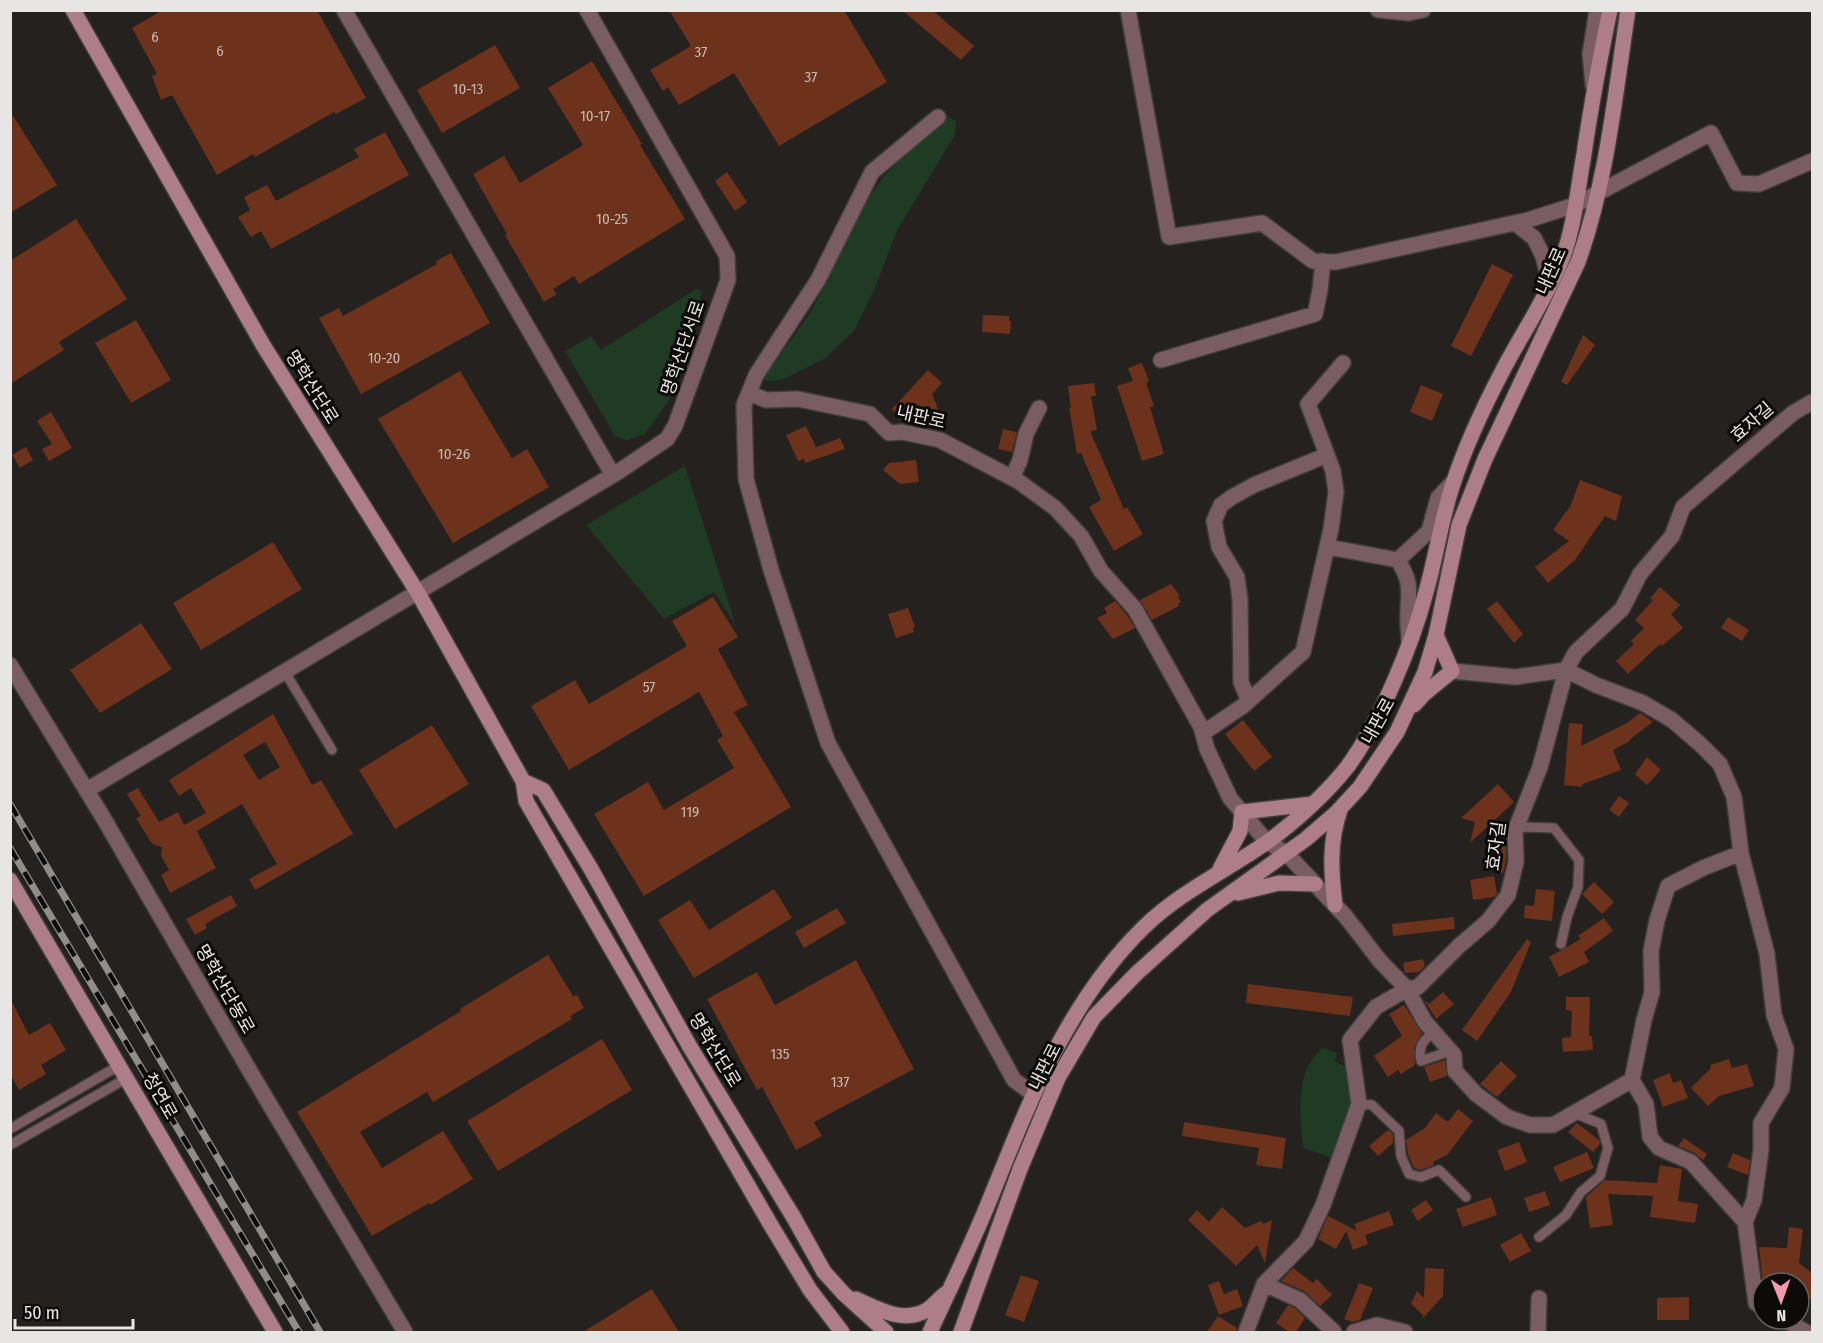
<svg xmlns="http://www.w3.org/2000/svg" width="1823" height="1343" font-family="'Fira Sans Condensed','Noto Sans KR',sans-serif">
<rect width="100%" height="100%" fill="#24211f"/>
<!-- green -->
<path fill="#1f3b23" d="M947 116 956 121 955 135 897 230 875 288 854 331 824 359 786 378 773 381 764 380 767 373 811 312 861 210 883 177 914 144Z
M696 289 702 291 685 360 669 400 645 434 627 440 615 436 565 351 591 336 601 350Z
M685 466 736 626 714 592 664 619 586 525Z
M1323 1048 1337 1053 1335 1062 1347 1067 1353 1106 1332 1158 1303 1148C1300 1117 1294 1069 1323 1048Z"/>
<!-- building -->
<path fill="#6c321c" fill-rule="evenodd" d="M163 10H317L366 98 336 114 334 112 255 157 253 154 217 175 172 95 161 100 152 76 157 74 132 28Z
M669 10H844L887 82 779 146 734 73 679 105 668 87 663 91 650 70 691 46Z
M902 10H932L974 46 961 60Z
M495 45 520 88 442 133 417 90Z
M592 61 642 144 640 145 685 219 579 284 574 276 553 289 557 294 544 302 505 235 507 234 473 174 504 156 520 183 583 145 548 88Z
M10 111 57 185 10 213Z
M385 132 409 175 271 249 261 231 251 237 238 217 250 210 244 197 267 185 276 201 359 157 354 149Z
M727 172 747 202 735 211 715 181Z
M76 219 127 299 59 342 64 350 10 384V261Z
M451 253 490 323 361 394 319 318 339 308 343 316 437 264 436 261Z
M1492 264 1513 275 1471 356 1451 346Z
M983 315 1009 316V321H1011L1010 334 982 332Z
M136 320 171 380 131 403 95 343Z
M1583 335 1595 345 1567 385 1561 382Z
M1142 363 1149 381 1146 383 1154 406 1150 407 1164 454 1142 461 1117 386 1133 381 1128 368Z
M928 370 942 383 932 394 940 414 919 423 915 412 906 422 892 409Z
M460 371 512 458 527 449 549 487 453 543 378 419Z
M1094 383 1096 396H1091L1097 430 1090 431 1124 509 1127 507 1143 534 1114 551 1089 507 1101 500 1081 453 1077 454 1069 408H1071L1068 386Z
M1421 385 1443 394 1432 421 1410 412Z
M51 412 72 448 49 461 42 449 52 444 37 421Z
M806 426 816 447 840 438 845 449 805 463 804 459 798 461 786 435Z
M1003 429 1017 432 1012 452 998 449Z
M26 447 33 460 20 468 12 455Z
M916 460 919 482 900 484 883 470 889 463Z
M1580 480 1622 496 1616 521 1605 516 1575 560 1548 583 1535 567 1569 541 1553 530 1571 505Z
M273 542 302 589 201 650 173 603Z
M1171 584 1180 596 1178 597 1181 602 1178 604 1179 606 1152 620 1140 600Z
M1660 587 1680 605 1671 614 1683 628 1662 646 1660 644 1628 674 1616 661 1634 644 1631 641 1644 628 1635 620 1653 600 1650 598Z
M713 597 738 637 718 649 748 705 734 712 791 807 644 896 594 814 648 782 664 810 734 768 717 740 723 736 699 692 569 770 531 706 575 680 589 704 687 646 672 621Z
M1115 601 1127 615 1135 628 1113 639 1097 618 1107 613 1104 608Z
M1497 601 1523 634 1514 643 1487 609Z
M908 608 915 627 913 628 914 632 896 638 888 614Z
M1728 617 1749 630 1742 641 1721 628Z
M141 623 172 669 100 713 70 670Z
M1640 713 1653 722 1629 740 1630 741 1613 750 1621 770 1583 784 1582 787 1564 785 1569 723 1583 724 1581 746 1627 723Z
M273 714 312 785 321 780 353 834 255 890 249 879 277 864 242 804 197 831 216 868 170 893 161 875 169 870 161 856 162 847 154 845 151 842 136 818 141 816 127 794 138 788 159 822 178 812 184 825 206 813 191 788 179 796 169 780ZM265 742 280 767 259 780 243 755Z
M1243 720 1272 757 1254 771 1225 734Z
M432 725 469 784 395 829 359 770Z
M1647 757 1661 770 1647 785 1635 774Z
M1498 784 1514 802 1470 843 1475 822 1461 818Z
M1619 796 1629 803 1619 817 1609 810Z
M1499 840 1506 841V861L1503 873 1494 872Z
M1494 876 1497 894 1494 897 1473 900 1470 880Z
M1594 882 1614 902 1602 914 1582 894Z
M774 889 792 918 694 978 658 920 690 900 709 930Z
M1536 889 1555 891 1552 921 1524 918 1525 905 1534 906Z
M231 895 237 906 205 924 207 928 195 935 186 919Z
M837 908 846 923 804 948 795 932Z
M1454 917 1455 929 1393 936 1392 924Z
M1604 918 1613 931 1584 952 1589 962 1559 977 1549 957 1581 939 1578 936Z
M1527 939 1531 942 1511 992 1477 1041 1462 1030Z
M548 955 573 996 577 995 584 1008 570 1016 572 1019 433 1102 427 1092 360 1132 382 1168 443 1131 473 1179 430 1205 429 1203 372 1236 297 1112 461 1011 460 1009Z
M1423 959 1425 966 1419 972 1405 973 1403 963Z
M856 960 914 1069 814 1122 822 1136 796 1150 762 1087 757 1090 707 999 757 972 775 1005Z
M1248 984 1353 997 1350 1016 1246 1003Z
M1443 992 1454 1004 1436 1019 1424 1000 1429 1004Z
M1566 997H1590L1589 1036H1592L1593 1050 1563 1052 1562 1038 1571 1037 1572 1011 1566 1010Z
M10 998 29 1035 50 1023 66 1050 41 1065 46 1074 19 1090 10 1074Z
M1404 1005 1422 1033 1414 1047 1415 1065 1401 1074 1398 1070 1388 1077 1374 1056 1402 1036 1389 1014Z
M602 1039 632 1090 498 1171 467 1121Z
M1729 1059 1732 1068 1747 1064 1754 1086 1719 1096 1708 1106 1691 1088 1711 1068 1710 1065Z
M1445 1060 1447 1076 1430 1082 1424 1067Z
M1501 1061 1517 1076 1497 1097 1480 1084Z
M1670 1073 1673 1083 1681 1080 1688 1098 1663 1107 1653 1080Z
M1458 1109 1473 1121 1447 1155 1433 1162 1434 1165 1421 1170 1414 1168 1408 1154 1406 1140 1425 1128 1436 1113 1448 1122Z
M1184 1122 1286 1138 1282 1169 1256 1165 1259 1148 1182 1136Z
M1577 1123 1599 1140 1600 1144 1593 1152 1568 1132Z
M1388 1130 1393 1134V1143L1378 1156 1369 1146Z
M1684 1138 1707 1154 1703 1160 1695 1153 1678 1146Z
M1519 1142 1527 1162 1505 1171 1497 1150Z
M1587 1152 1594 1168 1560 1182 1553 1167Z
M1733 1153 1750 1160 1748 1175 1727 1167Z
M1660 1165 1682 1169 1678 1201 1698 1204 1695 1223 1650 1217 1653 1196 1608 1194 1613 1225 1590 1228 1586 1197 1605 1180 1657 1183Z
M1545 1191 1550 1205 1529 1212 1524 1198Z
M1491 1197 1497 1215 1463 1227 1456 1209Z
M1426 1200 1433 1210 1418 1221 1411 1210Z
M1222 1207 1245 1228 1261 1221 1263 1224 1272 1220 1265 1263 1257 1245 1236 1266 1188 1220 1197 1210 1209 1222Z
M1389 1211 1394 1225 1365 1235 1368 1244 1353 1250 1346 1231 1336 1249 1318 1239 1328 1216 1357 1231 1354 1224Z
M1789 1227 1803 1229 1799 1263 1812 1273V1300L1799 1290V1283H1763L1759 1247 1787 1248Z
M1521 1233 1531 1251 1510 1262 1500 1245Z
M1293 1268 1313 1283 1317 1279 1332 1295 1320 1306 1304 1291 1281 1281Z
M1425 1268 1444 1269 1443 1296 1423 1318V1315L1411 1304 1417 1291 1424 1298Z
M1021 1275 1039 1281 1024 1322 1005 1315Z
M1219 1281 1224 1294 1237 1289 1243 1306 1219 1315 1208 1285Z
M1359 1283 1373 1288 1360 1320 1353 1322 1344 1319Z
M652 1289 679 1332H583Z
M1689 1297V1320H1657V1298Z
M1288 1305 1295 1308 1305 1318 1296 1332H1289L1276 1323Z
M1218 1316 1237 1328 1236 1332H1207Z"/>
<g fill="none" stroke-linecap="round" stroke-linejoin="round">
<defs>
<path id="lane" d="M285 672 332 750
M1515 831 1524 827 1554 828 1579 860 1578 887 1567 917 1561 944
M1434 1032C1422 1041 1418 1047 1421 1061L1450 1051
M1359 1104 1372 1105 1399 1131 1401 1156 1409 1174 1421 1177 1439 1170 1466 1197
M10 1129 120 1065
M10 1145 127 1078
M1539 1237 1566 1215 1581 1192 1600 1176 1608 1148 1601 1124 1574 1113"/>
<path id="street" d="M344 10 613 475
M1128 10 1169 237 1262 223 1313 261 1336 262 1528 220 1575 205 1711 133 1737 183 1759 184 1812 161
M1378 10 1409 13 1423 10
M1593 85 1590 54 1597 10
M938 117 872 172 818 280 756 375 744 405 746 479 771 570 828 743 1014 1080 1033 1094
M1515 223 1534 238 1543 256 1550 283
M1161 360 1315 314 1320 290 1323 261
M749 393 766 400 798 399 870 414 889 433 902 432 940 440 1018 481 1055 508 1081 536 1101 571 1135 609 1201 727 1207 749 1230 798 1267 842 1286 853 1346 917 1380 961 1407 989 1425 1022 1454 1055 1455 1071 1476 1094 1507 1117 1530 1125H1553L1632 1080 1646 1104 1650 1137 1659 1148 1691 1162 1745 1222 1756 1303 1763 1307
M1012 478 1020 460 1026 434 1039 408
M1328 547 1398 560C1411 582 1409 587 1408 610 1407 621 1409 633 1409 644
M1398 560 1429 531 1438 498 1454 481
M10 665 104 819 251 1073 405 1332
M1452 671 1515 677 1566 670 1576 652 1622 609 1640 574 1672 536 1683 507 1793 413 1812 402
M1249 701 1241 682 1240 599 1237 577 1219 547 1214 521 1221 505 1232 497 1254 485 1327 455
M1203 733 1243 706 1303 652 1331 529 1336 492 1333 471 1308 404 1343 363
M87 790 618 472 667 439 675 426 728 280 727 256 587 10
M1632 1080 1644 1020 1652 992 1651 951 1657 920 1668 886 1703 868 1741 853
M1264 1284 1300 1300 1334 1332
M1783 1319 1806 1332
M1246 1332 1264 1284 1306 1241 1323 1205 1359 1104 1350 1040 1376 1007 1407 989 1418 987 1459 946 1488 921 1508 895 1516 862 1515 831 1540 767 1566 670 1596 685 1643 703 1672 720 1700 744 1720 764 1734 797 1741 853 1767 954 1774 1015 1786 1049 1782 1088 1761 1123V1150L1754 1200 1745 1222
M1354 1332 1377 1325 1405 1332
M1538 1332 1539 1298"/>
<path id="secondary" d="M73 10 263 345 418 593 523 781 526 801 769 1222 810 1290 842 1332
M1414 705 1424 694 1452 671 1436 635
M523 781 543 790 591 869 690 1047 794 1218 824 1272 844 1294 886 1332
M1220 869 1240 831 1242 812 1312 804
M10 880 275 1332
M1238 893 1279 883 1315 884
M1335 905C1331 872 1329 842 1340 810
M856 1299C878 1309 903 1324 927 1310 933 1306 939 1299 945 1294
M930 1332C950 1288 972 1244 990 1199 1029 1103 1067 1002 1144 927 1181 891 1228 870 1270 840 1296 821 1328 792 1348 766 1380 722 1412 645 1426 592 1436 557 1441 521 1452 487 1465 446 1484 406 1504 368 1523 332 1547 297 1562 259 1574 229 1578 187 1584 154 1591 106 1600 58 1610 10
M961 1332 1020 1169 1058 1078 1094 1017 1137 973 1207 910 1306 839 1336 813 1360 787 1397 732 1425 672 1436 635 1459 525 1485 459 1578 262C1607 181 1615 95 1628 10"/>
</defs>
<!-- lane casing -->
<use href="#lane" stroke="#3f3d3b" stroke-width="12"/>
<!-- street casing -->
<use href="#street" stroke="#3f3d3b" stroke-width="18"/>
<!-- secondary casing -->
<use href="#secondary" stroke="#3f3d3b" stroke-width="18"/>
<!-- lane -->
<use href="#lane" stroke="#7a5c63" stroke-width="9"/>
<!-- street -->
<use href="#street" stroke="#7a5c63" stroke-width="15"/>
<!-- secondary -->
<use href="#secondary" stroke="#ad7d88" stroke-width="15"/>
<defs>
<path id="rail" d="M10 804 320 1332
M10 848 299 1332"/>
</defs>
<!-- rail casing -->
<use href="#rail" stroke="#908d8b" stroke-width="7"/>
<!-- rail -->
<use href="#rail" stroke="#0c0b0a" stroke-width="4.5" stroke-dasharray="14" stroke-linecap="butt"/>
</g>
<g text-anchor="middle" stroke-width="6" stroke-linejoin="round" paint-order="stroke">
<!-- number labels -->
<g font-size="15" fill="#c9b9b2">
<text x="155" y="42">6</text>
<text x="220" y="56">6</text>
<text x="701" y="57">37</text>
<text x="811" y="82">37</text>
<text x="468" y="94">10-13</text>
<text x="595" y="121">10-17</text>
<text x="612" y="224">10-25</text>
<text x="384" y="363">10-20</text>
<text x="454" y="459">10-26</text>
<text x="649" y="692">57</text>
<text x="690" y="817">119</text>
<text x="780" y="1059">135</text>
<text x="840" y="1087">137</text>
</g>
<!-- street labels -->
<g font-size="18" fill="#e8e6e4" stroke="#0c0b0a">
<text transform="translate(1551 271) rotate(-66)" y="6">내판로</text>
<text transform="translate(683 348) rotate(-71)" y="6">명학산단서로</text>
<text transform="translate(312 387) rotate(58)" y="6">명학산단로</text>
<text transform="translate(921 417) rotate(13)" y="6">내판로</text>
<text transform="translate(1752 422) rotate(-41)" y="6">효자길</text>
<text transform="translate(1378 721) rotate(-61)" y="6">내판로</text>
<text transform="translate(1496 846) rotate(-82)" y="6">효자길</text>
<text transform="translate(225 989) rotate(60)" y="6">명학산단동로</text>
<text transform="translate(715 1050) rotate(59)" y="6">명학산단로</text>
<text transform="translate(1045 1067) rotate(-63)" y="6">내판로</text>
<text transform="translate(160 1096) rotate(60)" y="6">청연로</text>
</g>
</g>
<!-- border -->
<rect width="1823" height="1343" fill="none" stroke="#e8e6e4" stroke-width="24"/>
<!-- north arrow -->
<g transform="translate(1781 1301) rotate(179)"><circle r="28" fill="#0c0b0a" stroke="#646361" stroke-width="1.5"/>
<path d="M0-4.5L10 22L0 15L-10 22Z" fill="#f29ab0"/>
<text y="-9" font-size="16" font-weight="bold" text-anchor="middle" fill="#e8e6e4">N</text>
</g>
<!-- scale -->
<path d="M15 1319v9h118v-9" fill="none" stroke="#e8e6e4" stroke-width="3"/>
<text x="24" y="1319" font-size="18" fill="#e8e6e4" stroke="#0c0b0a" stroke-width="4.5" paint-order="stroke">50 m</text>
</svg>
